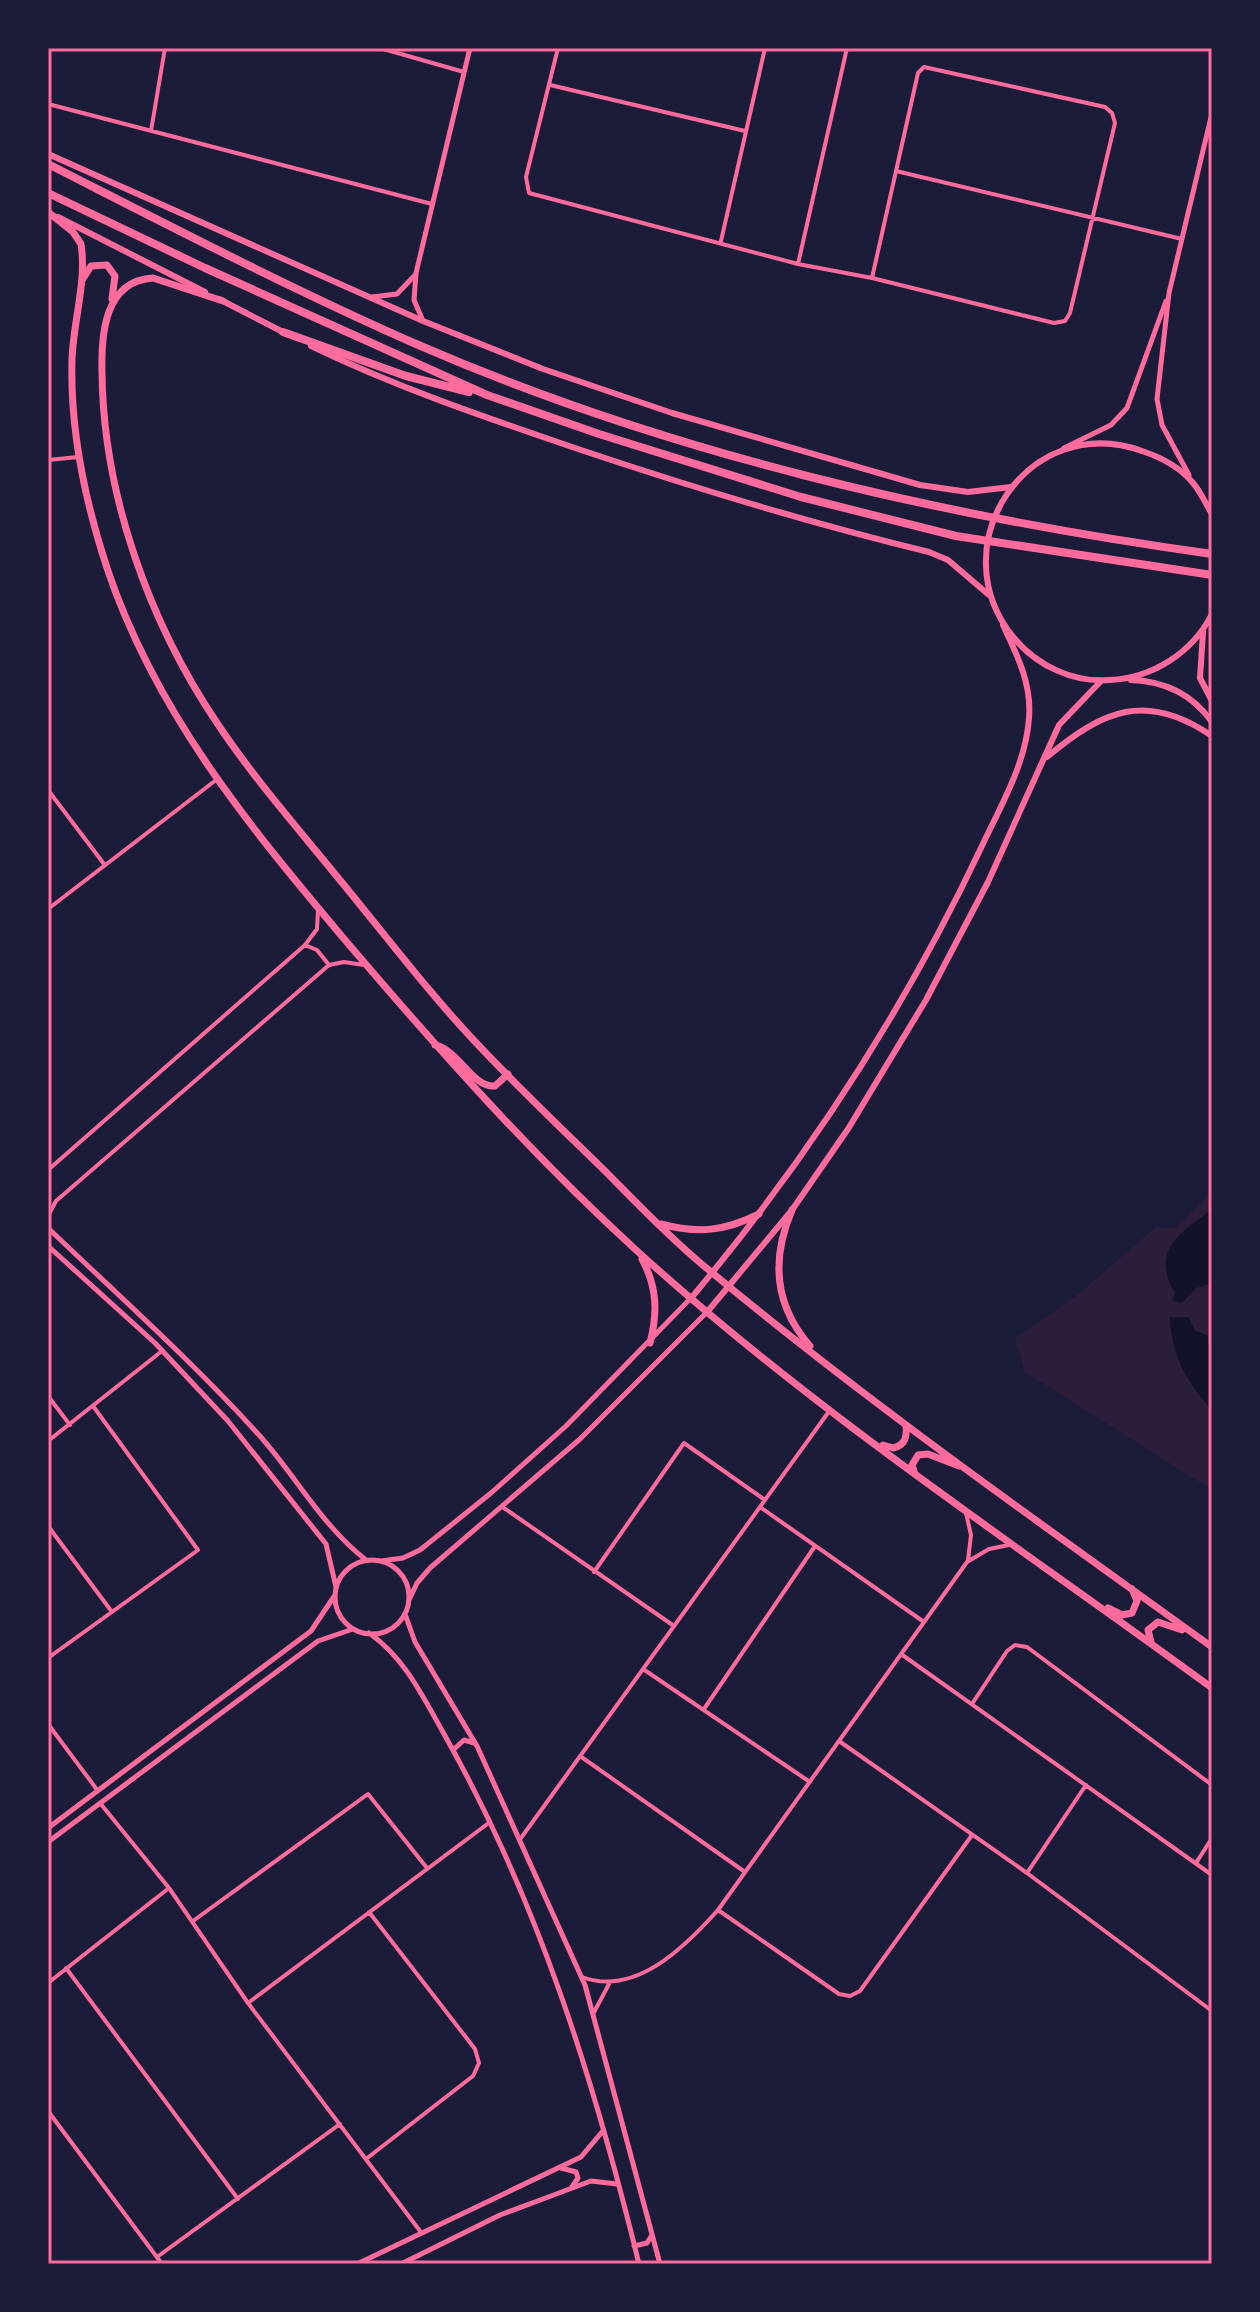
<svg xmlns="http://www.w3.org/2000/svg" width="1260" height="2312" font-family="Karla,sans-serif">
<rect width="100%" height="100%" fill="#1b1b3a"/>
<!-- green -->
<path fill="#2a1e3b" d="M1212 1192V1490L1025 1372 1015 1338 1076 1296 1156 1227 1175 1228Z"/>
<!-- water -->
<path fill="#12122b" d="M1212 1209V1284L1196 1288 1182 1303 1172 1301 1175 1293C1149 1249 1182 1233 1212 1209Z
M1170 1317H1189L1194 1330 1208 1336V1344H1212V1410C1187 1383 1171 1355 1170 1317Z"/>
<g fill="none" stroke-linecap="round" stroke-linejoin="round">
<!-- minor -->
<path stroke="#ff6b9d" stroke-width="4" d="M380 48 464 72
M558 48 526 177 529 193 798 264 872 278 1054 323 1065 321 1070 313 1115 123 1112 113 1105 107 924 67 918 73 872 278
M550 85 745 131
M48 104 432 204
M151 131 165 48
M896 171 1182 239
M721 241 765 48
M798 264 847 48
M48 460 78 457
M48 790 104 864
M48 909 216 780
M305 945 317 950 329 965
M48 1170 305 945 317 929 318 910
M48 1216 56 1201 329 965 344 962 364 965
M48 1396 70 1425
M48 1441 162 1351
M760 1507 924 1622
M504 1508 674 1626
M966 1513 971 1535 968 1560
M48 1526 112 1612
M594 1572 684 1443 765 1500
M901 1654 1212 1875
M48 1658 198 1550 93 1406
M643 1669 810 1782
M972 1704 1007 1651 1015 1645 1027 1647 1212 1785
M704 1709 815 1546
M48 1724 98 1791
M839 1741 1027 1873 1212 2011
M580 1756 745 1872
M100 1803 169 1888 248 2003 420 2231
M521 1838 830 1410
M1196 1863 1212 1838
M1027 1873 1086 1785
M718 1910 839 1994 850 1996 860 1991 972 1835
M193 1921 368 1794 427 1868
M66 1968 238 2199
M582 1977C635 1997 685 1947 718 1910L967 1562 989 1549 1009 1545
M48 1983 169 1888
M248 2003 490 1822
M593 2014 609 1984
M48 2111 162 2264
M366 2159 473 2076 479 2063 475 2049 369 1912
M157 2257 340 2124"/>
<!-- tertiary -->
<path stroke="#ff6b9d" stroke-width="5" d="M372 297 397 294 416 274
M423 321 414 300 416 273 470 48
M1064 448 1111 425 1127 408 1166 301
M1189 475 1162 425 1157 399 1169 293 1212 113
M48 1228C119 1296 193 1362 259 1435 296 1476 322 1526 366 1560
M48 1246 155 1343 228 1421 326 1544 336 1587
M335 1597a37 37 0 1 1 74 0a37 37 0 1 1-74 0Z
M381 1561 403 1558 420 1550 491 1493 566 1426 691 1298
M409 1600 417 1583 430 1568 580 1439 708 1311
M405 1614 415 1642 477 1746 585 1985 660 2264
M369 1633C405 1658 423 1697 444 1734 538 1900 594 2080 639 2264
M453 1750 464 1740 474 1743
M48 1828 311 1631 335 1595
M48 1842 318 1641 353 1629
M561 2168 576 2172 578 2178 572 2187
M634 2246 647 2243 652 2235
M357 2264 581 2157 602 2132
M401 2264 500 2215 543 2199 591 2181 617 2184
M643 2264H654"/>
<!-- secondary -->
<path stroke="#ff6b9d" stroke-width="6" d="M48 154 423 321 543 369 672 413 920 485 968 492 1011 487
M58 217 205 292
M219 299 287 334
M311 346C398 388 487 418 578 449 694 488 810 523 929 552L948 560 989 595
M1212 514C1206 504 1200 491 1193 483 1180 467 1160 457 1142 451 1028 410 938 546 1014 638 1037 666 1074 683 1110 680 1153 678 1193 652 1212 614
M1203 632 1200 678 1212 701
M1131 680C1165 681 1192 694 1212 722
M1047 757C1103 710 1146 691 1212 736
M692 1297C806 1161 905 1009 981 848 1000 807 1026 764 1029 718 1032 684 1017 655 1003 625
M708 1311 792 1210 848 1129 926 1000 988 882 1059 725 1101 681"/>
<!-- primary -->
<path stroke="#ff6b9d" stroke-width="7" d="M48 212 73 232 81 244C87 282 73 322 72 360 70 430 85 501 107 568 155 712 249 826 345 940 437 1048 531 1154 636 1250 814 1412 1018 1546 1212 1688
M82 280 91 266 107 265 115 276 112 299
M223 301 153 278C105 281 101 333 102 372 103 494 149 622 217 723 255 780 301 832 344 885 389 940 433 998 483 1050 521 1090 562 1129 602 1168 637 1203 672 1240 710 1271 871 1405 1043 1525 1212 1647
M435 1045C460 1051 472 1088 495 1086L508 1074
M792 1210C771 1259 774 1305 810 1346
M661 1224C698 1234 725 1231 759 1214
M642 1259C657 1287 658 1312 650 1343
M883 1445 893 1448C906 1445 907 1436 906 1425
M914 1471 912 1465 918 1455 928 1454 959 1466
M1108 1608 1122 1615 1132 1613 1137 1601 1132 1589
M1151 1642 1148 1630 1158 1622 1182 1630"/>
<!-- motorway -->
<path stroke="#ff6b9d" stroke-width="8" d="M48 164C170 226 291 289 416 344 669 454 940 516 1212 554
M48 193 205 268 487 395 599 434 801 497 956 536 1212 575
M283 332 406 376 469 392"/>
</g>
<!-- border -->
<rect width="1260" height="2312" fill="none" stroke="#1b1b3a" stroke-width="100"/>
<rect x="50" y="50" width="1160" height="2212" fill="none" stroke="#ff6b9d" stroke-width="3"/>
</svg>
